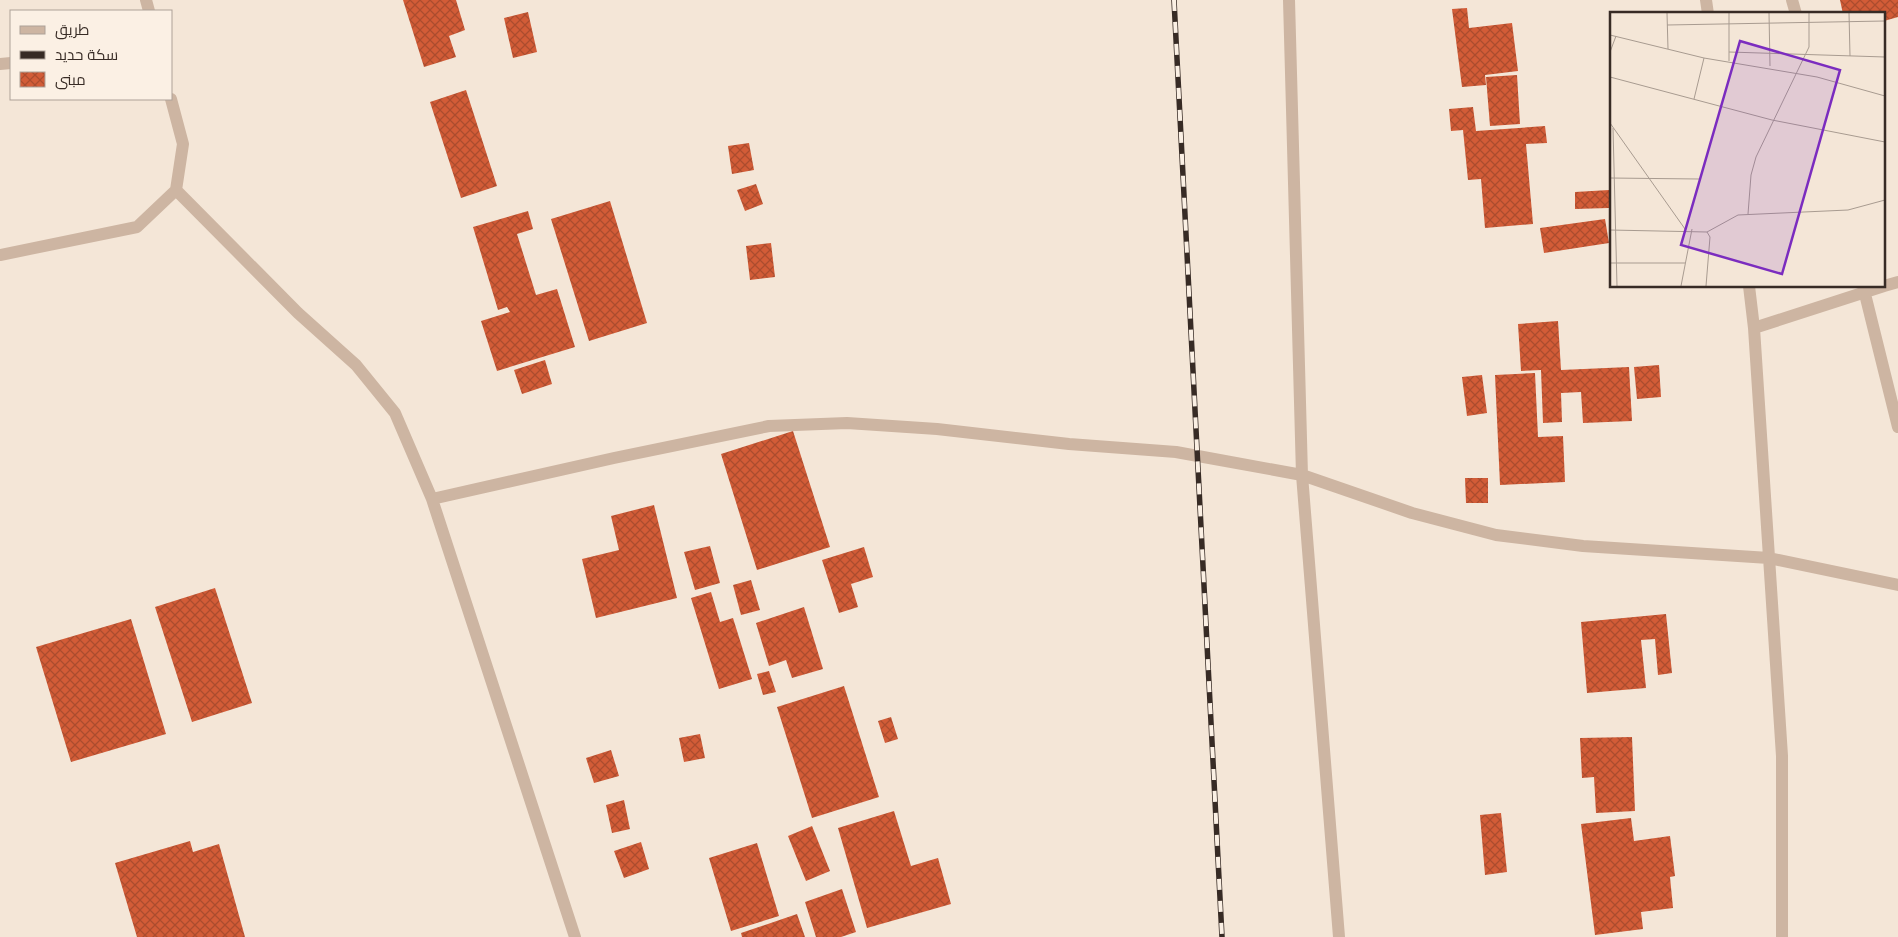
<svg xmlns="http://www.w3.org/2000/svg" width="1898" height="937" font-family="Mulish,Cairo,sans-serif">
<defs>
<pattern id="building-cross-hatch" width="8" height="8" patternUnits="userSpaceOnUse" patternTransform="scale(1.25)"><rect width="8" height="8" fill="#d25c37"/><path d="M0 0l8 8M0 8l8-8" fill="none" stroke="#ab4c2e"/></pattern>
</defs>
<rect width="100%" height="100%" fill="#f4e6d7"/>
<!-- building -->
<path fill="url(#building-cross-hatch)" d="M403 0H456L465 30 449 36 456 57 424 67Z
M1840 0H1898V17L1884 21V14H1843Z
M1467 8 1469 28 1512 23 1518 71 1485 75 1486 85 1462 87 1452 9Z
M528 12 537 52 513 58 504 18Z
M1517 75 1520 124 1490 126 1486 77Z
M466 90 497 186 461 198 430 102Z
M1473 107 1476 131 1545 126 1547 143 1526 144 1533 224 1485 228 1481 179 1468 180 1463 130 1451 131 1449 109Z
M749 143 754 170 732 174 728 146Z
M756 184 763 204 745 211 737 190Z
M1609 190V208L1575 209V192Z
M610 201 647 323 589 341 551 219Z
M528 211 533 229 517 234 536 295 557 289 575 347 497 371 481 321 510 312 507 307 498 310 473 227Z
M1605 219 1609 243 1544 253 1540 228Z
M771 243 775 277 750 280 746 246Z
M1558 321 1561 370 1629 367 1632 421 1583 423 1581 392 1561 393 1562 422 1543 423 1541 370 1521 371 1518 324Z
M545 360 552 384 522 394 514 370Z
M1659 365 1661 397 1637 399 1634 367Z
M1535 373 1538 437 1563 436 1565 482 1500 485 1495 375Z
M1482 375 1487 413 1467 416 1462 377Z
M793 431 830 547 757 570 721 454Z
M1465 478H1488V503H1466Z
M654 505 677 598 596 618 582 559 619 550 611 516Z
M710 546 720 583 695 590 684 552Z
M864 547 873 577 851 584 858 607 839 613 822 560Z
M751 580 760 610 741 615 733 585Z
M215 588 252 703 192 722 155 607Z
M711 592 720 622 733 618 752 679 719 689 691 598Z
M804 607 823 669 792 678 786 660 769 666 756 623Z
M1666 614 1672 673 1658 675 1655 639 1641 640 1646 688 1587 693 1581 622Z
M131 619 166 734 71 762 36 647Z
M769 671 776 692 763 695 757 674Z
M844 686 879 797 812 818 777 707Z
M891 717 898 739 885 743 878 721Z
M700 734 705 758 684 762 679 738Z
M1632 737 1635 811 1596 813 1594 777 1582 778 1580 738Z
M611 750 619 776 594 783 586 758Z
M624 800 630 829 612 833 606 805Z
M894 811 911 866 938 858 951 904 867 928 838 828Z
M1501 813 1507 872 1485 875 1480 815Z
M1631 818 1634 841 1670 836 1675 876 1670 877 1673 908 1641 912 1643 929 1595 935 1581 824Z
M812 826 830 871 806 881 788 836Z
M190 841 193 852 219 844 245 937H137L115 863Z
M641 842 649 869 624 878 614 851Z
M757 843 779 916 731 931 709 858Z
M842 889 856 932 841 937H816L805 902Z
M797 914 805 937H742L741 933Z"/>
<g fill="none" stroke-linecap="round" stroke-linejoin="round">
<!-- minor -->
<path stroke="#cdb5a2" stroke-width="12" d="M146 0 149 11
M1289 0 1302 475 1339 937
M1706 0 1708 14
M1792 0 1796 14
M0 64 11 63
M176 190 298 313 356 365 395 413 432 499 575 937
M0 255 137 227 176 190 183 144 171 99
M1749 286 1754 328 1782 756V937
M1863 286 1898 427
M1884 286 1898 282
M1754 328 1884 286
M432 499 614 458 769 426 847 423 937 429 1069 444 1176 452 1302 475 1412 513 1496 535 1583 546 1769 558 1898 585"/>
<defs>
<path id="rail" d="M1174 0 1222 937"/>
</defs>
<!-- rail casing -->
<use href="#rail" stroke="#372b25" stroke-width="5.5"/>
<!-- rail -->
<use href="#rail" stroke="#fbf0e4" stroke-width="4" stroke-dasharray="11" stroke-linecap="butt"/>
</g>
<!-- overview -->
<g transform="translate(1610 12)">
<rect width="275" height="275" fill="#f4e6d7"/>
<path fill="none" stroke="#a89b90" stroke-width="1" d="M57 1 58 37M119 1V49M159 1 160 54M239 1 240 44M57 13 275 9M0 23 94 46 207 65 275 84M0 40 6 24M119 40 275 45M0 65 162 108 275 130M84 87 94 46M0 111 75 217M3 116 7 274M0 166 89 167M138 202 141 163 146 145 199 35V1M0 218 97 220 100 225 96 274M97 220 128 203 238 198 275 188M0 251H75M71 274 82 217"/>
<path fill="#7b2cbf" fill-opacity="0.15" stroke="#7b2cbf" stroke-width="2.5" d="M130 29 230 58 172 262 71 233Z"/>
<rect width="275" height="275" fill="none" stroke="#372b25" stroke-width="2.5"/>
</g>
<!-- legend -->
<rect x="10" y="10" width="162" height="90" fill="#fbf0e4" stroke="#ada198"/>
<rect x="20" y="26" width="25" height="8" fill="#cdb5a2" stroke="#ada198"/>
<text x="55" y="35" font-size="15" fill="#372b25">طريق</text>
<rect x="20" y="51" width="25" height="8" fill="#372b25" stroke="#ada198"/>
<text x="55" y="60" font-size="15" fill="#372b25">سكة حديد</text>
<rect x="20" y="72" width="25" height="15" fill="url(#building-cross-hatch)" stroke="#ada198"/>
<text x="55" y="85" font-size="15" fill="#372b25">مبنى</text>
</svg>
